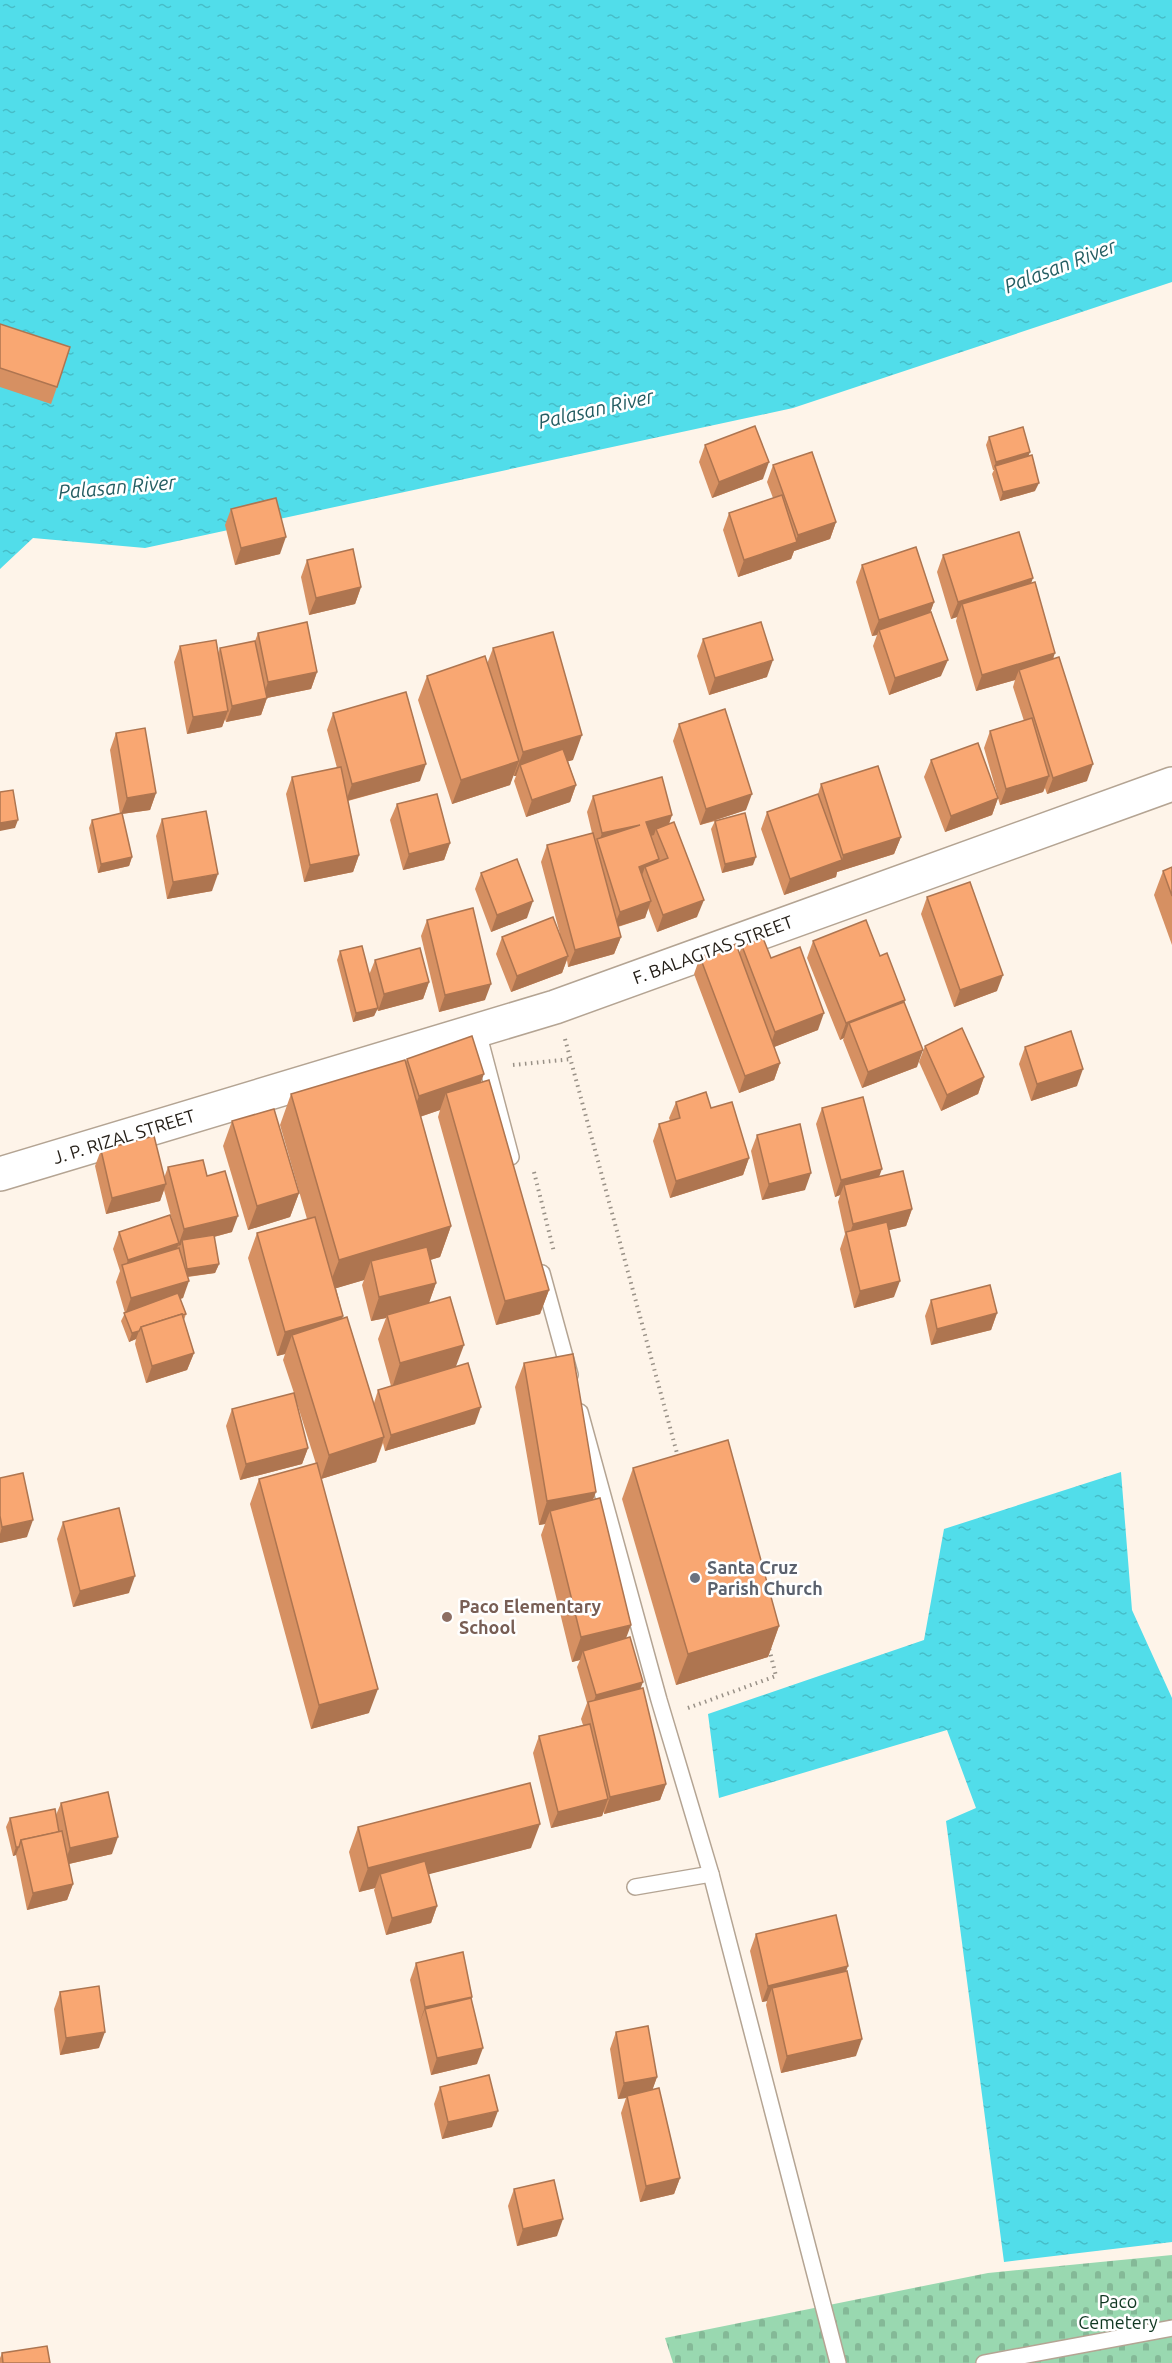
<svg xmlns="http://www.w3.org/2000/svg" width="1172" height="2363" font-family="Ubuntu,sans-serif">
	<defs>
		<pattern id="cemetery-stones" width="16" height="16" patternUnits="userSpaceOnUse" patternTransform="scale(1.5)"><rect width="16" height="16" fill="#99d8b0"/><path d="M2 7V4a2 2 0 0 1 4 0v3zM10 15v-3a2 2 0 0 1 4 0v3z" fill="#84b997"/></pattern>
		<pattern id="water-ripples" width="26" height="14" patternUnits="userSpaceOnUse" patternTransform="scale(1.5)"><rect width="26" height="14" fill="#51ddea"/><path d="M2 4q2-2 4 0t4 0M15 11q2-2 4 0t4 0" fill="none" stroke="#46bdc8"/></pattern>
	</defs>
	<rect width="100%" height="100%" fill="#fef4e9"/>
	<path fill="url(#cemetery-stones)" d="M 1172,2255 L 1172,2363 L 673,2363 L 665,2338 L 988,2273 Z"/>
	<g fill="url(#water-ripples)">
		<path d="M 0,0 L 1172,0 L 1172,282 L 793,408 L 145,548 L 33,538 L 0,569 Z"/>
		<path d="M 1121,1472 L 1132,1610 L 1172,1698 L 1172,2242 L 1004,2262 L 946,1821 L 976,1808 L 947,1730 L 719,1798 L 708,1714 L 924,1640 L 944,1529 Z"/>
	</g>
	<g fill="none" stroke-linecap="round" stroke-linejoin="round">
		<g stroke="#b4a493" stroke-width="18">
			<g id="lane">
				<path d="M 478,1032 L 511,1157"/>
				<path d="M 542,1273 L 570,1375"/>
				<path d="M 580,1412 L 659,1700 L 711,1874"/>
				<path d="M 635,1887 L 711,1874 L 838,2363"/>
				<path d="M 984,2363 L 1172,2328"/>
			</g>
		</g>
		<g stroke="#b4a493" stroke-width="36">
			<path id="secondary" d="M 0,1174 L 555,1007 L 1172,784"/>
		</g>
		<g stroke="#999187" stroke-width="4" stroke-dasharray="1.5 4.5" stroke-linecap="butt">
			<path d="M 565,1039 L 678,1457"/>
			<path d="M 513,1065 L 572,1059"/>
			<path d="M 534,1172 L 554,1252"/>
			<path d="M 688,1708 L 776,1676 L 769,1648"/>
		</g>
		<use href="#lane" stroke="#fff" stroke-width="15"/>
		<use href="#secondary" stroke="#fff" stroke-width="33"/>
	</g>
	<g fill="#d69062" fill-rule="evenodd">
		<path d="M 0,324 L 57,387 L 51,404 L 0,387 Z"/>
		<path d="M 989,437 L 1029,456 L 1035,491 L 1000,501 L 992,474 L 994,470 L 993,470 L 986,445 Z"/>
		<path d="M 705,445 L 763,479 L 712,498 L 699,462 Z"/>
		<path d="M 773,465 L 836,522 L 830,539 L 794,551 L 791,559 L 738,577 L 723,530 L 729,513 L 773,498 L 767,482 Z"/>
		<path d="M 231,509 L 280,554 L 235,565 L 225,525 Z"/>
		<path d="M 943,555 L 1031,584 L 1054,659 L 1087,781 L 1047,794 L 1045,788 L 1043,792 L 1000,805 L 998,798 L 992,815 L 945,832 L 924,777 L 931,760 L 998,797 L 984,748 L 990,731 L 1024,721 L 1013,687 L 1015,680 L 976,691 L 956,621 L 957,617 L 951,619 L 937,572 Z"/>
		<path d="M 307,560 L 361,587 L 355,604 L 309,615 L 301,577 Z"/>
		<path d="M 862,565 L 934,602 L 930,612 L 941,676 L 889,695 L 873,646 L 877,635 L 872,636 L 856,582 Z"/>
		<path d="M 258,633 L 317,672 L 311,689 L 267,698 L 261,715 L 226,722 L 225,719 L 222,727 L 187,734 L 174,662 L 180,646 L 218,654 L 220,648 L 255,641 Z"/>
		<path d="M 703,639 L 767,677 L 709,695 L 697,656 Z"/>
		<path d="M 493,648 L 573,760 L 568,761 L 576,785 L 570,802 L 526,817 L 514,781 L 516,776 L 514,776 L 513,775 L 510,785 L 452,804 L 418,700 L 427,676 L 487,664 Z"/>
		<path d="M 333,713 L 420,781 L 348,801 L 359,855 L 353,872 L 304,882 L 286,794 L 292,777 L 337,768 L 327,730 Z"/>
		<path d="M 679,724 L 746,810 L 716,820 L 753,865 L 722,873 L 711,829 L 715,821 L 700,825 L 673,741 Z"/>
		<path d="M 116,733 L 156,793 L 150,810 L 122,814 L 132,857 L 129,866 L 98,873 L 89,828 L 92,820 L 120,814 L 110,750 Z"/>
		<path d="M 821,784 L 901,837 L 894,854 L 837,872 L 836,877 L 784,895 L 761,829 L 767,812 L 818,794 Z"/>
		<path d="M 593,796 L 672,815 L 669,824 L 697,917 L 657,932 L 648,908 L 645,918 L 618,927 L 621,937 L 614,954 L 568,967 L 567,960 L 562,973 L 511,992 L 496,954 L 502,937 L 560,934 L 541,862 L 547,845 L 592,833 L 587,812 Z"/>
		<path d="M 397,804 L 450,843 L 444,860 L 403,870 L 390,820 Z"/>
		<path d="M 162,819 L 212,891 L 167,899 L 156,836 Z"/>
		<path d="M 1172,867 L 1172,945 L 1154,895 L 1163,871 Z"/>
		<path d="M 481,873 L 527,918 L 491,932 L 475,889 Z"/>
		<path d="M 927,897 L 997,991 L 954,1007 L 921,914 Z"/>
		<path d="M 427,920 L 485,1000 L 439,1012 L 421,936 Z"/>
		<path d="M 813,941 L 880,956 L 904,1002 L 917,1067 L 862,1088 L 843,1040 L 844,1038 L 840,1040 L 807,958 Z"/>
		<path d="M 742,946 L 771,958 L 818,1030 L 774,1047 L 780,1063 L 774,1080 L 739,1093 L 694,974 L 700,957 L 739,954 Z"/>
		<path d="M 340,951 L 369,975 L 375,960 L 429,982 L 423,999 L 378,1011 L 377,1009 L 374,1016 L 353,1022 L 337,960 Z"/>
		<path d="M 925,1046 L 984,1077 L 978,1094 L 941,1111 L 919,1062 Z"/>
		<path d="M 1025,1047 L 1077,1086 L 1031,1101 L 1019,1064 Z"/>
		<path d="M 407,1059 L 481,1083 L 549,1290 L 540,1314 L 496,1325 L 438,1117 L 440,1110 L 420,1117 L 451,1226 L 440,1257 L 430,1260 L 436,1283 L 429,1303 L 456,1366 L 475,1424 L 385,1451 L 383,1443 L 376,1462 L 321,1479 L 369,1713 L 311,1729 L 250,1504 L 259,1479 L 316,1464 L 296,1400 L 308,1448 L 302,1464 L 240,1480 L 226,1426 L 232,1409 L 294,1393 L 283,1360 L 285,1354 L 277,1356 L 248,1258 L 257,1233 L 307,1219 L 280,1125 L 291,1094 L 405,1063 ZM 364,1280 L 362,1285 L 371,1321 L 386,1318 L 378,1339 L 391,1386 L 378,1390 L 374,1403 L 342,1319 L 343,1316 L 336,1288 Z"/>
		<path d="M 676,1102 L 711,1108 L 749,1158 L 743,1175 L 670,1198 L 653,1141 L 659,1124 L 670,1121 L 669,1118 Z"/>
		<path d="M 822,1108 L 879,1177 L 912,1209 L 906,1226 L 889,1230 L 894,1297 L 854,1308 L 840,1249 L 845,1234 L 838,1202 L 840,1195 L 835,1197 L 816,1124 Z"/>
		<path d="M 232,1121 L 299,1193 L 290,1217 L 248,1230 L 223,1146 Z"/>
		<path d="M 757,1135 L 805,1190 L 762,1200 L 751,1151 Z"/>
		<path d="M 101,1150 L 164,1178 L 168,1167 L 207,1176 L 232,1232 L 214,1237 L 219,1264 L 215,1273 L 188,1277 L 183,1298 L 180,1299 L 186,1314 L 184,1320 L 194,1353 L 187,1370 L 146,1383 L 135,1344 L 136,1339 L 129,1342 L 121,1321 L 125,1313 L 116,1282 L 120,1271 L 113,1249 L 119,1232 L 172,1220 L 164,1190 L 160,1201 L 106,1214 L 95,1166 Z"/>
		<path d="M 931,1300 L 997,1313 L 991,1330 L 931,1345 L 925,1316 Z"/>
		<path d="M 524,1363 L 593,1500 L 626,1638 L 666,1784 L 660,1800 L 604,1814 L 604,1811 L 602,1816 L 551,1828 L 533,1753 L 539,1736 L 583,1725 L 581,1719 L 587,1703 L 577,1667 L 580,1660 L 572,1662 L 541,1535 L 545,1524 L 539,1525 L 515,1387 Z"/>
		<path d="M 633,1468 L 779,1626 L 768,1657 L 676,1685 L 622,1499 Z"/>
		<path d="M 0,1478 L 27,1537 L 0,1543 Z"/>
		<path d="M 63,1522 L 129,1593 L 73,1607 L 57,1539 Z"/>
		<path d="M 61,1803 L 112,1854 L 69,1864 L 73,1884 L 67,1900 L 27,1910 L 16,1855 L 13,1856 L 6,1827 L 10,1818 L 56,1815 Z"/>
		<path d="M 358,1827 L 531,1848 L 428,1874 L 437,1906 L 431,1923 L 386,1935 L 374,1890 L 375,1888 L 359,1892 L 349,1852 Z"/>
		<path d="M 756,1934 L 846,1971 L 856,2056 L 781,2073 L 766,2005 L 767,2001 L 762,2002 L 750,1951 Z"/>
		<path d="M 416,1963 L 471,1999 L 477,2064 L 431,2075 L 410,1980 Z"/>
		<path d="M 60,1992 L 99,2048 L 60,2055 L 54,2009 Z"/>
		<path d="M 616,2032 L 657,2077 L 652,2090 L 680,2178 L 674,2194 L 640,2202 L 621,2113 L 626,2098 L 618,2099 L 610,2049 Z"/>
		<path d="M 440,2087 L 492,2127 L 442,2139 L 434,2104 Z"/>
		<path d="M 514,2189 L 557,2236 L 517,2246 L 508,2206 Z"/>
		<path d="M 2,2353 L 50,2363 L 0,2363 L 0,2358 Z"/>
	</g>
	<g fill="#ae7550">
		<path d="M 1030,452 L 1027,460 L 995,466 L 993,470 L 996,462 Z"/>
		<path d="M 769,462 L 763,479 L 712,498 L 719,482 Z"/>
		<path d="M 1039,483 L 1035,491 L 1000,501 L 1003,492 Z"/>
		<path d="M 836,522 L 830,539 L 794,551 L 791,559 L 738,577 L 744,560 L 795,543 L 798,535 Z"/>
		<path d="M 286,537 L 280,554 L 235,565 L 241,548 Z"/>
		<path d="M 1033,578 L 1027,595 L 962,604 L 957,617 L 951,619 L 958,602 Z"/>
		<path d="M 361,587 L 355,604 L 309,615 L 316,598 Z"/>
		<path d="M 934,602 L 928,619 L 879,630 L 877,635 L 872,636 L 879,620 Z"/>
		<path d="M 1055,653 L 1049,670 L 1019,670 L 1015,680 L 976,691 L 982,675 Z"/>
		<path d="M 773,660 L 767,677 L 709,695 L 715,678 Z"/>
		<path d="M 948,660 L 941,676 L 889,695 L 895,678 Z"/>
		<path d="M 317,672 L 311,689 L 262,699 L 268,682 Z"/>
		<path d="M 267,698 L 261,715 L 226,722 L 232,706 Z"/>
		<path d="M 228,711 L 222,727 L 187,734 L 193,717 Z"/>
		<path d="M 582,735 L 573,760 L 523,774 L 520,765 L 516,776 L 514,776 L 523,752 Z"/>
		<path d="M 519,761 L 510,785 L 452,804 L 461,780 Z"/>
		<path d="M 426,764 L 420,781 L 346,801 L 352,784 Z"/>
		<path d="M 1093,764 L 1087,781 L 1047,794 L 1053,778 Z"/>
		<path d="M 1049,776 L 1043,792 L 1000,805 L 1006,789 Z"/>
		<path d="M 576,785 L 570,802 L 526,817 L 532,800 Z"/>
		<path d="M 156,793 L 150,810 L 121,814 L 127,798 Z"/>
		<path d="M 752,794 L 746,810 L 700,825 L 706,809 Z"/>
		<path d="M 998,798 L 992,815 L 945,832 L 951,816 Z"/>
		<path d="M 672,815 L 666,832 L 656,829 L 654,835 L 640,839 L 646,822 Z"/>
		<path d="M 18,820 L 15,828 L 0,831 L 0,823 Z"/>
		<path d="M 640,825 L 598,845 L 602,833 Z"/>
		<path d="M 901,837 L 894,854 L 837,872 L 836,877 L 784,895 L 790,879 L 842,860 L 843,855 Z"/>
		<path d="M 450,843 L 444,860 L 403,870 L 409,854 Z"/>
		<path d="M 359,855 L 353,872 L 304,882 L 310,865 Z"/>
		<path d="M 132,857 L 129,866 L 98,873 L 101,864 Z"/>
		<path d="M 756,857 L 753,865 L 722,873 L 725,864 Z"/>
		<path d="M 659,859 L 653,876 L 645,867 L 640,881 L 639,867 Z"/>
		<path d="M 218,874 L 212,891 L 167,899 L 173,882 Z"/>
		<path d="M 704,900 L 697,917 L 657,932 L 663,915 Z"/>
		<path d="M 533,901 L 527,918 L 491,932 L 497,915 Z"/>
		<path d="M 651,901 L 645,918 L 613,928 L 620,912 Z"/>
		<path d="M 621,937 L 614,954 L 568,967 L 575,950 Z"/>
		<path d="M 568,956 L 562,973 L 511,992 L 517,976 Z"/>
		<path d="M 1003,975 L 997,991 L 954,1007 L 960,990 Z"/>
		<path d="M 429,982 L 423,999 L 378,1011 L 384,994 Z"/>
		<path d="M 491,984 L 485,1000 L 439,1012 L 445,995 Z"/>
		<path d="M 905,1000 L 899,1016 L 849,1023 L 844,1038 L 840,1040 L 846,1023 Z"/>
		<path d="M 378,1008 L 374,1016 L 353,1022 L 356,1013 Z"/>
		<path d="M 824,1013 L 818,1030 L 769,1049 L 775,1032 Z"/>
		<path d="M 923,1050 L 917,1067 L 862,1088 L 868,1072 Z"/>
		<path d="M 780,1063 L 774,1080 L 739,1093 L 745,1076 Z"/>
		<path d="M 1083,1069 L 1077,1086 L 1031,1101 L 1037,1084 Z"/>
		<path d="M 484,1074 L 475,1098 L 446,1093 L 440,1110 L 410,1120 L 419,1096 Z"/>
		<path d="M 984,1077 L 978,1094 L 941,1111 L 947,1095 Z"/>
		<path d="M 749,1158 L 743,1175 L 670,1198 L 676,1181 Z"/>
		<path d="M 882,1169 L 876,1185 L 844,1185 L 840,1195 L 835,1197 L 841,1180 Z"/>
		<path d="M 811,1173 L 805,1190 L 762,1200 L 769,1184 Z"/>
		<path d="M 166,1184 L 160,1201 L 106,1214 L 112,1198 Z"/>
		<path d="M 299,1193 L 290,1217 L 248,1230 L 257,1206 Z"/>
		<path d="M 912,1209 L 906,1226 L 848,1240 L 848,1239 L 853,1224 Z"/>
		<path d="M 238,1216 L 232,1232 L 183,1245 L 182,1240 L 181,1245 L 178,1246 L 184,1229 Z"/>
		<path d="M 451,1226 L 440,1257 L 375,1277 L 371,1261 L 364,1280 L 327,1291 L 339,1260 Z"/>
		<path d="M 179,1243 L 173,1259 L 124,1271 L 128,1260 Z"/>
		<path d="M 219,1264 L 215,1273 L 184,1277 L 187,1269 Z"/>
		<path d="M 189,1281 L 183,1298 L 125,1315 L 131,1298 Z"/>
		<path d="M 900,1281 L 894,1297 L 854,1308 L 860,1291 Z"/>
		<path d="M 436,1283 L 427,1308 L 387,1315 L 386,1318 L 371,1321 L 379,1297 Z"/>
		<path d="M 549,1290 L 540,1314 L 496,1325 L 505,1301 Z"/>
		<path d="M 997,1313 L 991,1330 L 931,1345 L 937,1329 Z"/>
		<path d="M 343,1316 L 334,1340 L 292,1335 L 285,1354 L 277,1356 L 285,1332 Z"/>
		<path d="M 139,1331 L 136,1339 L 129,1342 L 132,1333 Z"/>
		<path d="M 464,1345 L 455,1369 L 392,1388 L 400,1363 Z"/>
		<path d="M 194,1353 L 187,1370 L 146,1383 L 152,1366 Z"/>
		<path d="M 481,1407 L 475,1424 L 385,1451 L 391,1435 Z"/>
		<path d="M 384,1437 L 376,1462 L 321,1479 L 329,1455 Z"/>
		<path d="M 308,1448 L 302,1464 L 240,1480 L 246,1464 Z"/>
		<path d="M 596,1492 L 587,1516 L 550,1511 L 545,1524 L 539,1525 L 547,1501 Z"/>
		<path d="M 33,1520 L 27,1537 L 0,1543 L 0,1534 L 2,1527 Z"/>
		<path d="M 135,1576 L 129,1593 L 73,1607 L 80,1591 Z"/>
		<path d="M 631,1625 L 622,1649 L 583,1651 L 580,1660 L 572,1662 L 581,1637 Z"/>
		<path d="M 779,1626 L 768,1657 L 676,1685 L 688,1654 Z"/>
		<path d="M 643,1682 L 637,1698 L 590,1712 L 596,1695 Z"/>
		<path d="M 378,1689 L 369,1713 L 311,1729 L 319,1705 Z"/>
		<path d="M 666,1784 L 660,1800 L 604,1814 L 610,1797 Z"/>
		<path d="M 608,1799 L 602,1816 L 551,1828 L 558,1812 Z"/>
		<path d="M 540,1824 L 531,1848 L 383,1886 L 380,1874 L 375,1888 L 359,1892 L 368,1868 Z"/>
		<path d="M 118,1837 L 112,1854 L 64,1865 L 70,1848 Z"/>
		<path d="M 16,1847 L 19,1847 L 16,1855 L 13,1856 Z"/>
		<path d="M 73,1884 L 67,1900 L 27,1910 L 33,1893 Z"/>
		<path d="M 437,1906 L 431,1923 L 386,1935 L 392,1918 Z"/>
		<path d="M 848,1966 L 842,1983 L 772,1988 L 767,2001 L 762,2002 L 768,1986 Z"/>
		<path d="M 472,1997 L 466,2014 L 425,2009 L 419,2024 L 425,2007 Z"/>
		<path d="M 105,2032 L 99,2048 L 60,2055 L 66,2038 Z"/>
		<path d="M 862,2039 L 856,2056 L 781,2073 L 787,2056 Z"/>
		<path d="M 483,2048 L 477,2064 L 431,2075 L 437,2058 Z"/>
		<path d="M 657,2077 L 651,2094 L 627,2096 L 626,2098 L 618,2099 L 624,2083 Z"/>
		<path d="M 498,2111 L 492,2127 L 442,2139 L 448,2122 Z"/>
		<path d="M 680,2178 L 674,2194 L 640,2202 L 646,2186 Z"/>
		<path d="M 563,2219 L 557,2236 L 517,2246 L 523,2229 Z"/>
	</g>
	<g fill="#f9a772" stroke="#ae7550" stroke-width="1.5">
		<path d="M 0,324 L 70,347 L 57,387 L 0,368 Z"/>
		<path d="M 755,426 L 769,462 L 719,482 L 705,445 Z"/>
		<path d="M 1023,427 L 1030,452 L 996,462 L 989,437 Z"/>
		<path d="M 812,452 L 836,522 L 798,535 L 773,465 Z"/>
		<path d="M 1032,455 L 1039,483 L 1003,492 L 995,466 Z"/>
		<path d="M 782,495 L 797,542 L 744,560 L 729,513 Z"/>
		<path d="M 276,498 L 286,537 L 241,548 L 231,509 Z"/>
		<path d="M 1019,532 L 1033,578 L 958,602 L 943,555 Z"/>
		<path d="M 916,547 L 934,602 L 879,620 L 862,565 Z"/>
		<path d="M 353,549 L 361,587 L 316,598 L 307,560 Z"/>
		<path d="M 1035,582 L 1055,653 L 982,675 L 962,604 Z"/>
		<path d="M 931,612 L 948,660 L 895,678 L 879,630 Z"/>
		<path d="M 307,622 L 317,672 L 268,682 L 258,633 Z"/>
		<path d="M 761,622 L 773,660 L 715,678 L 703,639 Z"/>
		<path d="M 553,632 L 582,735 L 523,752 L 493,648 Z"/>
		<path d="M 216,640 L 228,711 L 193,717 L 180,646 Z"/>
		<path d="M 255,641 L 267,698 L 232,706 L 220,648 Z"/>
		<path d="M 485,656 L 519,761 L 461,780 L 427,676 Z"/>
		<path d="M 1059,657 L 1093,764 L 1053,778 L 1019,670 Z"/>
		<path d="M 406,692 L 426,764 L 352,784 L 333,713 Z"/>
		<path d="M 725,709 L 752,794 L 706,809 L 679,724 Z"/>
		<path d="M 1032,718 L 1049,776 L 1006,789 L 990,731 Z"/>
		<path d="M 145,728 L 156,793 L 127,798 L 116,733 Z"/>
		<path d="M 978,743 L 998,798 L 951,816 L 931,760 Z"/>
		<path d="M 563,749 L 576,785 L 532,800 L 520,765 Z"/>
		<path d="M 878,766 L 901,837 L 843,855 L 821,784 Z"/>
		<path d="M 341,767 L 359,855 L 310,865 L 292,777 Z"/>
		<path d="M 662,777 L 672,815 L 646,822 L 659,859 L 639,867 L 651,901 L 620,912 L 597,839 L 640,825 L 602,833 L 593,796 Z"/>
		<path d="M 13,790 L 18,820 L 0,823 L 0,792 Z"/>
		<path d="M 437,794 L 450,843 L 409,854 L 397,804 Z"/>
		<path d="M 818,794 L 842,860 L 790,879 L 767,812 Z"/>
		<path d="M 206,811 L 218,874 L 173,882 L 162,819 Z"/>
		<path d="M 122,813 L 132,857 L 101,864 L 92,820 Z"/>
		<path d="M 745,813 L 756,857 L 725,864 L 715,821 Z"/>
		<path d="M 674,822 L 704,900 L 663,915 L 645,867 L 668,858 L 656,829 Z"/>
		<path d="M 593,833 L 621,937 L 575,950 L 547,845 Z"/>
		<path d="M 517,859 L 533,901 L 497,915 L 481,873 Z"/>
		<path d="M 1172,867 L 1172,896 L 1163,871 Z"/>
		<path d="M 970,882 L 1003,975 L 960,990 L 927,897 Z"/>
		<path d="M 473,908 L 491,984 L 445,995 L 427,920 Z"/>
		<path d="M 553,917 L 568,956 L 517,976 L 502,937 Z"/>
		<path d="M 866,920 L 880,956 L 887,953 L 905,1000 L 846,1023 L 813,941 Z"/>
		<path d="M 763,938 L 771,958 L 800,947 L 824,1013 L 775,1032 L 742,946 Z"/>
		<path d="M 736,944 L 780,1063 L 745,1076 L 700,957 Z"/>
		<path d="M 362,946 L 378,1008 L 356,1013 L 340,951 Z"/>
		<path d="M 420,948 L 429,982 L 384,994 L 375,960 Z"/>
		<path d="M 904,1002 L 923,1050 L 868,1072 L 849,1023 Z"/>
		<path d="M 962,1028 L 984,1077 L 947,1095 L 925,1046 Z"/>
		<path d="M 1071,1031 L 1083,1069 L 1037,1084 L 1025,1047 Z"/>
		<path d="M 472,1036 L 484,1074 L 419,1096 L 407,1059 Z"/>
		<path d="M 405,1060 L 451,1226 L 339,1260 L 291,1094 Z"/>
		<path d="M 489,1080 L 549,1290 L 505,1301 L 446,1093 Z"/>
		<path d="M 706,1092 L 711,1108 L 732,1102 L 749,1158 L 676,1181 L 659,1124 L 680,1118 L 676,1102 Z"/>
		<path d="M 863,1097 L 882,1169 L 841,1180 L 822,1108 Z"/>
		<path d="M 274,1109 L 299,1193 L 257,1206 L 232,1121 Z"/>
		<path d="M 800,1124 L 811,1173 L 769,1184 L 757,1135 Z"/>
		<path d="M 154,1136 L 166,1184 L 112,1198 L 101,1150 Z"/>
		<path d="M 203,1160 L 207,1176 L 225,1171 L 238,1216 L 184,1229 L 168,1167 Z"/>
		<path d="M 903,1171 L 912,1209 L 853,1224 L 844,1185 Z"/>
		<path d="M 170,1215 L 179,1243 L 128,1260 L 119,1232 Z"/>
		<path d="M 315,1217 L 343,1316 L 285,1332 L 257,1233 Z"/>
		<path d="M 887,1222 L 900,1281 L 860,1291 L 846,1232 Z"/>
		<path d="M 214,1235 L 219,1264 L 187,1269 L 182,1240 Z"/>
		<path d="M 427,1247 L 436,1283 L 379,1297 L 371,1261 Z"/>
		<path d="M 179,1248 L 189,1281 L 131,1298 L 122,1265 Z"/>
		<path d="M 990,1285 L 997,1313 L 937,1329 L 931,1300 Z"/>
		<path d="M 178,1293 L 186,1314 L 182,1315 L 182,1314 L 141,1327 L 139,1331 L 132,1333 L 124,1313 Z"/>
		<path d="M 450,1297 L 464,1345 L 400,1363 L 387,1315 Z"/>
		<path d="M 182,1314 L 194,1353 L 152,1366 L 141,1327 Z"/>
		<path d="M 347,1317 L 384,1437 L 329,1455 L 292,1335 Z"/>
		<path d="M 573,1354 L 596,1492 L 547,1501 L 524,1363 Z"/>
		<path d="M 468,1363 L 481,1407 L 391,1435 L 378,1390 Z"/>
		<path d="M 294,1393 L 308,1448 L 246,1464 L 232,1409 Z"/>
		<path d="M 728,1440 L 779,1626 L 688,1654 L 633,1468 Z"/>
		<path d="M 317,1463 L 378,1689 L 319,1705 L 259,1479 Z"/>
		<path d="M 23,1473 L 33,1520 L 2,1527 L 0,1516 L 0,1478 Z"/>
		<path d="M 600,1498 L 631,1625 L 581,1637 L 550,1511 Z"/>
		<path d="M 119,1508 L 135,1576 L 80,1591 L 63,1522 Z"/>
		<path d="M 630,1637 L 643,1682 L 596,1695 L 583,1651 Z"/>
		<path d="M 643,1688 L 666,1784 L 610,1797 L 588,1702 Z"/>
		<path d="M 590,1724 L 608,1799 L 558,1812 L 539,1736 Z"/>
		<path d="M 530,1783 L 540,1824 L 368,1868 L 358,1827 Z"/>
		<path d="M 108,1792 L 118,1837 L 70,1848 L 61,1803 Z"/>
		<path d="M 55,1809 L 59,1832 L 21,1840 L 19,1847 L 16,1847 L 10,1818 Z"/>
		<path d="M 62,1831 L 73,1884 L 33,1893 L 21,1840 Z"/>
		<path d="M 425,1861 L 437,1906 L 392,1918 L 380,1874 Z"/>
		<path d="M 836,1915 L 848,1966 L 768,1986 L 756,1934 Z"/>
		<path d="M 463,1952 L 472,1997 L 425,2007 L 416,1963 Z"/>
		<path d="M 847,1971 L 862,2039 L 787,2056 L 772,1988 Z"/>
		<path d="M 99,1986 L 105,2032 L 66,2038 L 60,1992 Z"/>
		<path d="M 471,1998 L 483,2048 L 437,2058 L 425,2009 Z"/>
		<path d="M 648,2026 L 657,2077 L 624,2083 L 616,2032 Z"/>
		<path d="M 489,2075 L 498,2111 L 448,2122 L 440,2087 Z"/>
		<path d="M 659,2088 L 680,2178 L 646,2186 L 627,2096 Z"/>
		<path d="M 554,2180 L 563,2219 L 523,2229 L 514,2189 Z"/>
		<path d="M 47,2346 L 50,2363 L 3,2363 L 2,2353 Z"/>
	</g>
	<circle fill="#6b7280" stroke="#fff" stroke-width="2" cx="695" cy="1578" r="6"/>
	<circle fill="#8d6e63" stroke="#fff" stroke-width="2" cx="447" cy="1617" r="6"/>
	<g text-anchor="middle" stroke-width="5" stroke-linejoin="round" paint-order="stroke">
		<g font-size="18" fill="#262019" stroke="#fff">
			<text transform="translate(713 950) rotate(-20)" y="6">F. BALAGTAS STREET</text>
			<text transform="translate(124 1137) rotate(-17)" y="6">J. P. RIZAL STREET</text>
		</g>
		<g font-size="18" font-weight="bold" fill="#5b616d" stroke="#fff" text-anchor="start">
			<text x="707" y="1574">Santa Cruz<tspan x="707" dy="21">Parish Church</tspan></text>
		</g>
		<g font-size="18" font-weight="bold" fill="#785e54" stroke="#fff" text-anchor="start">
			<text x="459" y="1613">Paco Elementary<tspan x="459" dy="21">School</tspan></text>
		</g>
		<g font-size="18" fill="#0f3721" stroke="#fff">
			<text x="1118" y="2308">Paco<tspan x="1118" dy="21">Cemetery</tspan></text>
		</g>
		<g font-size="20" font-style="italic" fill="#255e63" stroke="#fff">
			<text transform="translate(1060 266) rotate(-21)" y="7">Palasan River</text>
			<text transform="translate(596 409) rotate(-13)" y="7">Palasan River</text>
			<text transform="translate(117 487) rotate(-5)" y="7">Palasan River</text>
		</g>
	</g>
</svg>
